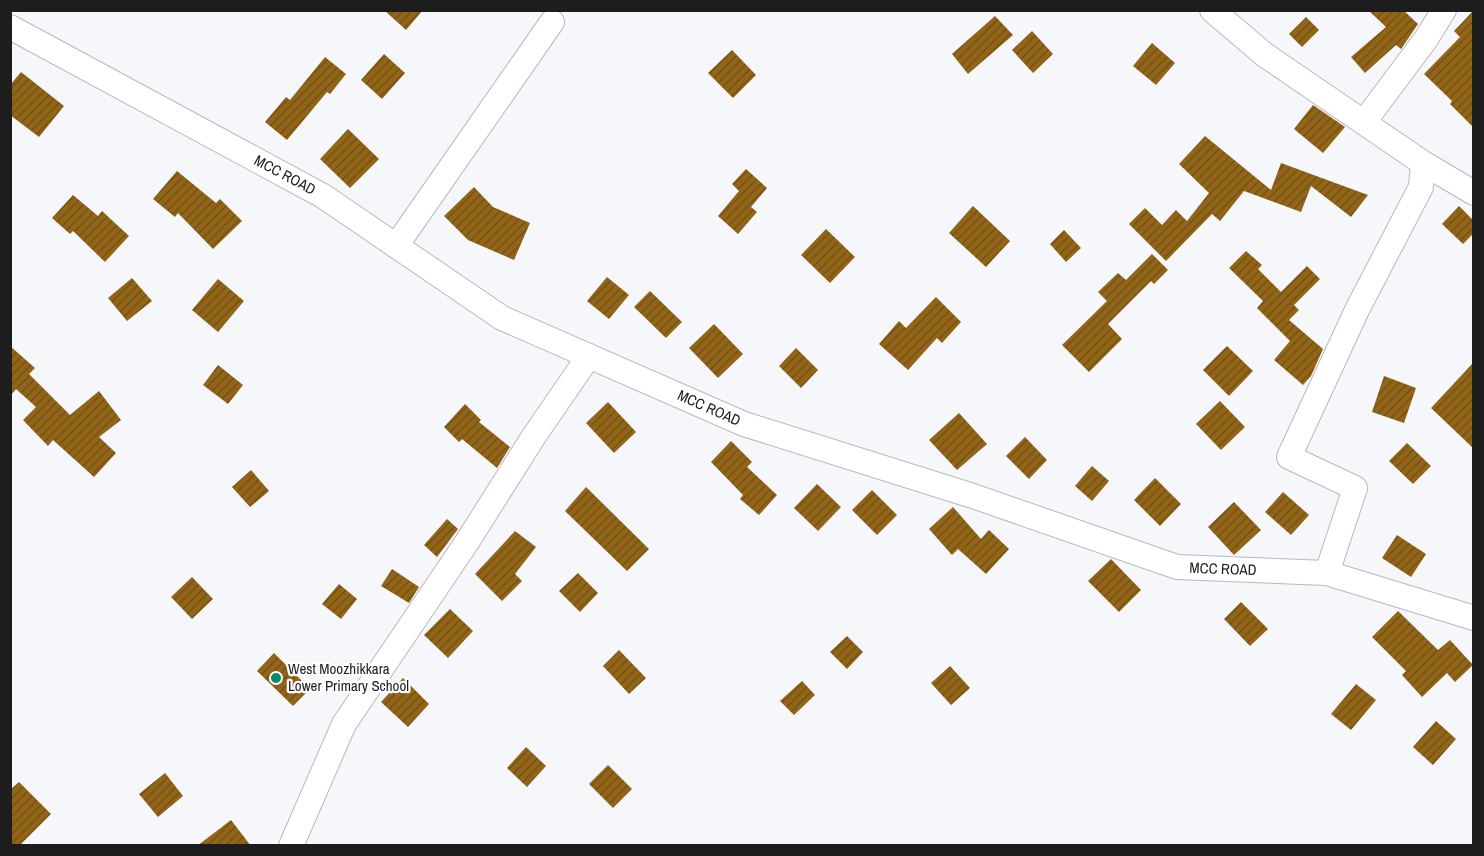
<svg xmlns="http://www.w3.org/2000/svg" width="1484" height="856" font-family="'Archivo Narrow',sans-serif">
	<defs>
		<pattern id="building-hatch" width="6" height="6" patternUnits="userSpaceOnUse" patternTransform="scale(1.5)"><rect width="6" height="6" fill="#916418"/><path d="M-1 1l2-2M0 6l6-6M5 7l2-2" fill="none" stroke="#765215"/></pattern>
	</defs>
	<rect width="100%" height="100%" fill="#f6f7fa"/>
	<g fill="url(#building-hatch)">
		<path d="M 384,10 L 423,10 L 406,30 Z"/>
		<path d="M 1368,10 L 1403,10 L 1418,24 L 1401,49 L 1396,45 L 1365,73 L 1351,57 L 1386,27 Z"/>
		<path d="M 1473,11 L 1473,127 L 1450,104 L 1452,101 L 1424,74 L 1460,37 L 1454,31 Z"/>
		<path d="M 995,16 L 1013,35 L 968,74 L 952,54 Z"/>
		<path d="M 1306,17 L 1319,30 L 1302,47 L 1289,34 Z"/>
		<path d="M 1032,31 L 1053,54 L 1033,73 L 1012,50 Z"/>
		<path d="M 1152,43 L 1175,63 L 1156,85 L 1133,66 Z"/>
		<path d="M 732,50 L 756,75 L 733,98 L 708,73 Z"/>
		<path d="M 384,54 L 405,73 L 382,99 L 361,80 Z"/>
		<path d="M 325,57 L 346,74 L 330,94 L 327,92 L 287,140 L 265,122 L 286,97 L 290,100 Z"/>
		<path d="M 21,72 L 64,106 L 39,137 L 10,115 L 10,85 Z"/>
		<path d="M 1313,105 L 1345,127 L 1323,153 L 1294,129 Z"/>
		<path d="M 348,129 L 379,159 L 350,188 L 320,159 Z"/>
		<path d="M 1205,136 L 1271,190 L 1281,163 L 1368,195 L 1351,217 L 1311,186 L 1301,212 L 1244,191 L 1220,221 L 1212,214 L 1166,261 L 1129,224 L 1145,208 L 1162,225 L 1176,210 L 1187,221 L 1209,193 L 1179,164 Z"/>
		<path d="M 746,169 L 767,188 L 751,207 L 757,212 L 738,234 L 718,216 L 739,191 L 732,184 Z"/>
		<path d="M 177,171 L 216,203 L 220,199 L 242,221 L 213,249 L 178,213 L 175,217 L 153,199 Z"/>
		<path d="M 474,187 L 493,207 L 530,223 L 514,260 L 468,240 L 444,216 Z"/>
		<path d="M 73,195 L 98,216 L 102,211 L 129,236 L 105,262 L 73,231 L 70,234 L 52,218 Z"/>
		<path d="M 973,206 L 1010,241 L 986,267 L 949,233 Z"/>
		<path d="M 1459,206 L 1473,220 L 1473,234 L 1463,244 L 1442,224 Z"/>
		<path d="M 826,229 L 855,257 L 830,283 L 801,255 Z"/>
		<path d="M 1064,230 L 1081,248 L 1066,262 L 1050,244 Z"/>
		<path d="M 1246,251 L 1262,265 L 1258,269 L 1281,292 L 1307,266 L 1320,279 L 1294,305 L 1299,310 L 1289,320 L 1323,349 L 1311,376 L 1303,385 L 1274,360 L 1290,341 L 1257,308 L 1263,301 L 1229,268 Z"/>
		<path d="M 1152,254 L 1168,270 L 1154,284 L 1151,281 L 1108,324 L 1122,339 L 1089,372 L 1062,345 L 1107,301 L 1098,292 L 1118,273 L 1126,280 Z"/>
		<path d="M 607,277 L 629,295 L 609,319 L 587,301 Z"/>
		<path d="M 132,278 L 152,301 L 127,321 L 108,298 Z"/>
		<path d="M 218,279 L 244,301 L 218,332 L 192,310 Z"/>
		<path d="M 650,291 L 682,322 L 666,338 L 634,307 Z"/>
		<path d="M 936,297 L 961,322 L 942,343 L 937,338 L 908,370 L 879,344 L 899,321 L 906,328 Z"/>
		<path d="M 714,324 L 743,354 L 718,378 L 689,348 Z"/>
		<path d="M 10,346 L 35,368 L 29,374 L 70,415 L 99,391 L 121,420 L 99,437 L 116,453 L 94,477 L 53,440 L 48,446 L 23,420 L 36,407 L 16,389 L 10,396 Z"/>
		<path d="M 1227,346 L 1253,371 L 1229,396 L 1203,370 Z"/>
		<path d="M 796,348 L 818,370 L 801,388 L 779,366 Z"/>
		<path d="M 1473,363 L 1473,448 L 1431,408 Z"/>
		<path d="M 218,365 L 243,385 L 228,404 L 203,385 Z"/>
		<path d="M 1384,376 L 1416,388 L 1404,423 L 1372,412 Z"/>
		<path d="M 1220,401 L 1245,427 L 1221,450 L 1196,424 Z"/>
		<path d="M 608,402 L 636,432 L 614,453 L 586,423 Z"/>
		<path d="M 465,404 L 481,420 L 479,422 L 510,447 L 497,468 L 462,439 L 459,442 L 444,427 Z"/>
		<path d="M 959,413 L 987,444 L 957,470 L 929,440 Z"/>
		<path d="M 1025,437 L 1047,460 L 1029,479 L 1006,456 Z"/>
		<path d="M 731,441 L 752,462 L 747,467 L 777,495 L 759,515 L 740,499 L 743,495 L 711,462 Z"/>
		<path d="M 1407,443 L 1431,466 L 1413,484 L 1389,461 Z"/>
		<path d="M 1092,466 L 1109,481 L 1092,501 L 1075,486 Z"/>
		<path d="M 251,470 L 269,491 L 250,507 L 232,487 Z"/>
		<path d="M 1155,478 L 1181,504 L 1160,526 L 1134,500 Z"/>
		<path d="M 817,484 L 841,507 L 818,531 L 794,508 Z"/>
		<path d="M 586,487 L 649,549 L 627,571 L 565,511 Z"/>
		<path d="M 872,490 L 897,515 L 877,535 L 852,510 Z"/>
		<path d="M 1283,492 L 1309,515 L 1291,535 L 1265,512 Z"/>
		<path d="M 1234,502 L 1261,530 L 1234,555 L 1208,527 Z"/>
		<path d="M 953,507 L 981,539 L 989,530 L 1009,549 L 986,574 L 958,549 L 952,555 L 929,529 Z"/>
		<path d="M 447,519 L 458,529 L 437,557 L 424,545 Z"/>
		<path d="M 515,531 L 536,547 L 515,574 L 522,581 L 502,601 L 475,574 Z"/>
		<path d="M 1397,535 L 1426,554 L 1411,577 L 1382,558 Z"/>
		<path d="M 1111,559 L 1141,590 L 1119,612 L 1088,581 Z"/>
		<path d="M 392,569 L 419,587 L 409,603 L 381,586 Z"/>
		<path d="M 578,573 L 598,593 L 580,612 L 559,591 Z"/>
		<path d="M 192,577 L 213,599 L 192,619 L 171,597 Z"/>
		<path d="M 339,584 L 357,599 L 341,619 L 322,604 Z"/>
		<path d="M 1241,602 L 1268,629 L 1250,646 L 1224,619 Z"/>
		<path d="M 450,609 L 473,631 L 448,658 L 424,635 Z"/>
		<path d="M 1398,611 L 1438,650 L 1450,640 L 1473,665 L 1455,682 L 1447,673 L 1422,697 L 1402,675 L 1406,671 L 1372,637 Z"/>
		<path d="M 847,636 L 863,652 L 847,669 L 830,652 Z"/>
		<path d="M 619,650 L 646,678 L 629,694 L 603,666 Z"/>
		<path d="M 274,653 L 310,689 L 293,706 L 257,671 Z"/>
		<path d="M 950,666 L 970,688 L 951,705 L 931,683 Z"/>
		<path d="M 403,678 L 429,704 L 408,727 L 381,702 Z"/>
		<path d="M 802,681 L 815,695 L 794,715 L 780,701 Z"/>
		<path d="M 1356,684 L 1376,700 L 1351,730 L 1331,714 Z"/>
		<path d="M 1436,721 L 1456,739 L 1433,765 L 1413,747 Z"/>
		<path d="M 526,747 L 546,766 L 527,787 L 507,768 Z"/>
		<path d="M 608,765 L 632,789 L 613,808 L 589,784 Z"/>
		<path d="M 165,773 L 183,796 L 158,817 L 139,794 Z"/>
		<path d="M 19,782 L 51,814 L 19,846 L 10,846 L 10,790 Z"/>
		<path d="M 231,820 L 251,846 L 197,846 Z"/>
	</g>
	<g fill="none" stroke-linecap="round" stroke-linejoin="round">
		<g stroke="#b8b9bc" stroke-width="26">
			<g id="street">
				<path d="M 1212,10 L 1265,55 L 1423,163"/>
				<path d="M 10,27 L 323,196 L 502,318 L 744,424 L 973,496 L 1177,567 L 1327,573 L 1474,618"/>
				<path d="M 1364,122 L 1426,39 L 1444,10"/>
				<path d="M 396,246 L 552,22"/>
				<path d="M 1327,573 L 1355,488 L 1289,457 L 1357,310 L 1421,187 L 1423,163 L 1474,193"/>
				<path d="M 291,846 L 344,724 L 467,542 L 534,436 L 589,356"/>
			</g>
		</g>
		<use href="#street" stroke="#fff" stroke-width="24"/>
	</g>
	<circle fill="#0a886b" stroke="#fff" stroke-width="2" cx="276" cy="678" r="6"/>
	<g text-anchor="middle" stroke-width="4.5" stroke-linejoin="round" paint-order="stroke">
		<g font-size="15" fill="#1d1d1e" stroke="#fff">
			<text transform="translate(285 175) rotate(28)" y="5">MCC ROAD</text>
			<text transform="translate(709 408) rotate(24)" y="5">MCC ROAD</text>
			<text transform="translate(1223 569) rotate(2)" y="5">MCC ROAD</text>
		</g>
		<g font-size="15" fill="#1d1d1e" stroke="#fff" text-anchor="start">
			<text x="288" y="674">West Moozhikkara<tspan x="288" dy="17">Lower Primary School</tspan></text>
		</g>
	</g>
	<rect width="1484" height="856" fill="none" stroke="#1d1d1e" stroke-width="24"/>
</svg>
